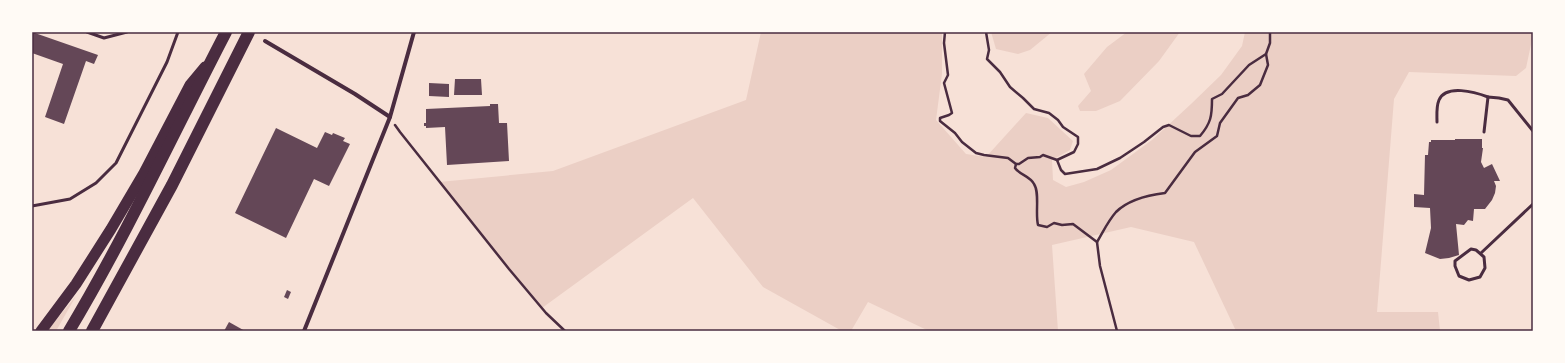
<svg xmlns="http://www.w3.org/2000/svg" width="1565" height="363" font-family="'Work Sans',sans-serif">
	<rect width="100%" height="100%" fill="#f7e1d7"/>
	<g fill="#ebcfc5">
		<path d="M 761,32 L 942,32 L 942,74 L 936,120 L 966,154 L 986,157 L 1026,113 L 1048,118 L 1073,141 L 1070,150 L 1052,160 L 1053,180 L 1066,187 L 1084,182 L 1111,170 L 1152,140 L 1191,104 L 1221,75 L 1242,46 L 1245,32 L 1533,32 L 1533,35 L 1526,68 L 1516,76 L 1409,72 L 1394,99 L 1377,312 L 1438,312 L 1440,331 L 1236,331 L 1194,242 L 1131,227 L 1052,245 L 1058,331 L 929,331 L 868,302 L 851,331 L 842,331 L 763,287 L 693,198 L 542,308 L 439,182 L 553,171 L 746,100 Z"/>
		<path d="M 991,32 L 1052,32 L 1030,50 L 1018,54 L 996,49 Z"/>
		<path d="M 1127,32 L 1180,32 L 1159,61 L 1120,101 L 1096,111 L 1080,111 L 1078,106 L 1091,91 L 1084,74 L 1107,47 Z"/>
		<path d="M 76,296 L 56,331 L 47,331 Z"/>
	</g>
	<g fill="#644757">
		<path d="M 32,32 L 98,55 L 94,64 L 86,61 L 64,124 L 45,117 L 63,64 L 32,53 Z"/>
		<path d="M 455,79 L 481,79 L 482,95 L 454,95 Z"/>
		<path d="M 429,83 L 449,84 L 449,97 L 429,96 Z"/>
		<path d="M 490,104 L 498,104 L 499,123 L 507,123 L 509,161 L 447,165 L 445,127 L 426,128 L 426,126 L 424,126 L 424,123 L 426,123 L 426,109 L 490,106 Z"/>
		<path d="M 276,128 L 317,148 L 325,132 L 332,135 L 333,133 L 345,138 L 343,141 L 350,144 L 329,186 L 314,179 L 286,238 L 235,213 Z"/>
		<path d="M 1455,139 L 1482,139 L 1482,148 L 1483,148 L 1481,162 L 1484,168 L 1492,164 L 1500,181 L 1494,181 L 1496,186 L 1495,193 L 1492,200 L 1485,209 L 1474,209 L 1473,221 L 1468,220 L 1464,225 L 1456,224 L 1459,255 L 1449,258 L 1440,259 L 1425,253 L 1431,228 L 1430,208 L 1414,207 L 1414,194 L 1424,195 L 1425,155 L 1428,155 L 1429,142 L 1431,142 L 1431,140 L 1455,140 Z"/>
		<path d="M 287,290 L 291,292 L 288,299 L 284,297 Z"/>
		<path d="M 229,322 L 245,331 L 224,331 Z"/>
	</g>
	<g fill="none" stroke-linecap="round" stroke-linejoin="round">
		<g stroke="#4a2c40" stroke-width="2.5">
			<path d="M 945,32 L 944,43 L 948,75 L 944,83 L 952,113 L 949,115 L 940,118 L 940,121 L 955,133 L 962,142 L 976,153 L 984,155 L 1008,158 L 1016,164 L 1019,164 L 1028,158 L 1040,157 L 1043,155 L 1057,160"/>
			<path d="M 986,32 L 989,50 L 987,59 L 1000,72 L 1010,87 L 1023,98 L 1034,109 L 1049,113 L 1058,120 L 1063,127 L 1078,137 L 1078,144 L 1074,152 L 1057,160 L 1061,170 L 1065,174 L 1097,169 L 1120,158 L 1144,142 L 1163,127 L 1169,125 L 1191,136 L 1200,136 C 1211,123 1212,116 1212,99 L 1222,94 L 1249,65 L 1266,54 L 1270,43 L 1270,32"/>
			<path d="M 395,125 L 400,132 L 509,269 L 546,313 L 565,331"/>
			<path d="M 1016,164 L 1015,168 C 1020,175 1030,176 1034,184 C 1040,193 1035,213 1038,225 L 1047,227 L 1054,223 L 1062,225 L 1073,224 L 1097,242 L 1100,266 L 1117,331"/>
			<path d="M 1097,242 C 1103,232 1108,221 1116,212 C 1128,200 1149,195 1165,193 L 1195,152 L 1217,136 L 1220,123 L 1238,98 L 1248,95 L 1260,85 L 1268,65 L 1266,54"/>
		</g>
		<g stroke="#4a2c40" stroke-width="3">
			<path d="M 87,32 L 104,38 L 127,32"/>
			<path d="M 1437,122 C 1437,115 1436,107 1439,100 C 1446,84 1475,92 1488,97"/>
			<path d="M 1484,132 L 1488,97 L 1499,98 L 1508,100 L 1533,131"/>
			<path d="M 32,206 L 70,199 L 96,183 L 116,163 L 167,62 L 178,32"/>
			<path d="M 1471,249 L 1476,250 L 1484,257 L 1485,268 L 1480,277 L 1469,280 L 1459,276 L 1455,266 L 1455,261 Z"/>
			<path d="M 1481,253 L 1533,204"/>
		</g>
		<g stroke="#4a2c40" stroke-width="4">
			<path d="M 265,41 L 355,94 L 390,117"/>
			<path d="M 304,331 L 390,117 L 414,32"/>
		</g>
		<path stroke="#4a2c40" stroke-width="11" d="M 41,331 L 76,284 L 111,229 L 144,173 L 190,85 L 205,67"/>
		<g stroke="#4a2c40" stroke-width="12">
			<path d="M 69,331 C 127,234 174,132 226,32"/>
			<path d="M 92,331 L 172,185 L 249,32"/>
		</g>
	</g>
	<rect width="1565" height="363" fill="none" stroke="#fffaf5" stroke-width="66"/>
	<rect x="33" y="33" width="1499" height="297" fill="none" stroke="#4a2c40" stroke-width="1.5"/>
</svg>
